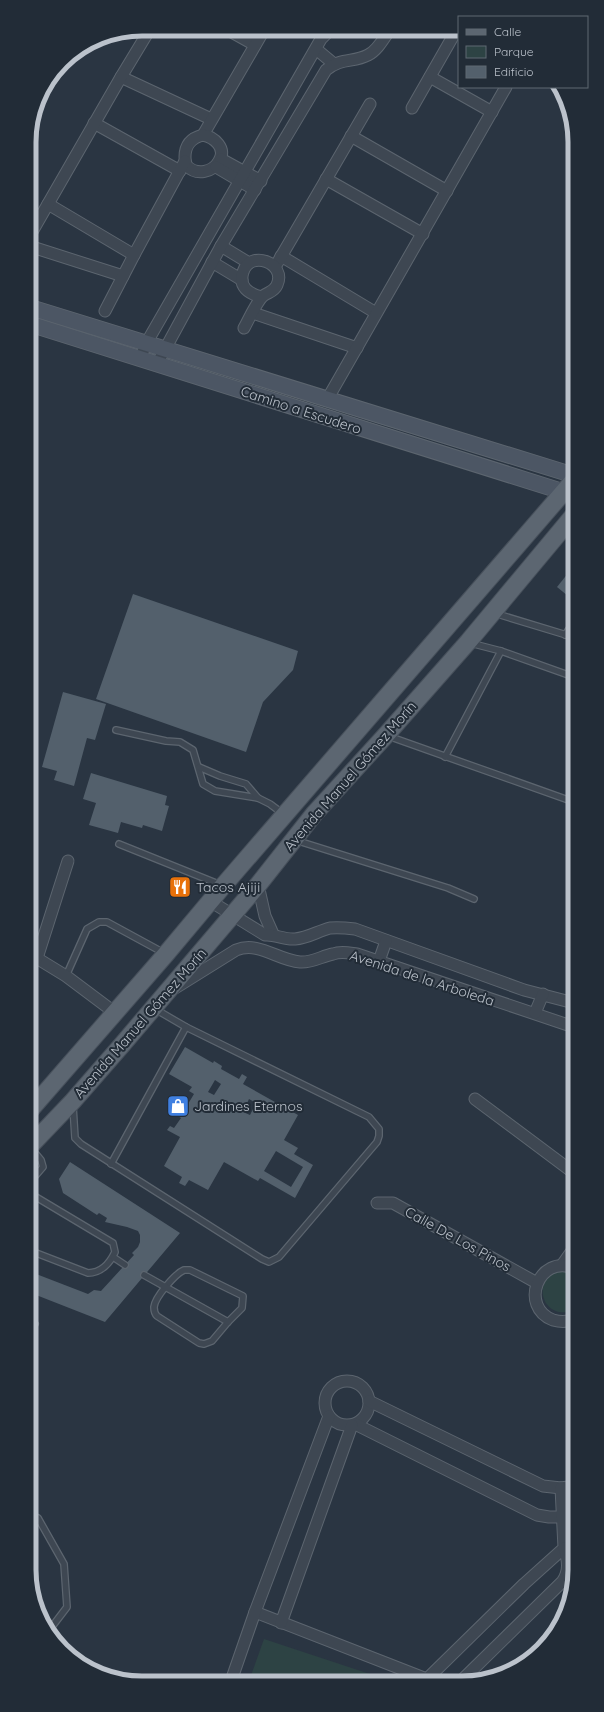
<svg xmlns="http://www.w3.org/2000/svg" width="604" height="1712" font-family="Quicksand,sans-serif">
	<rect width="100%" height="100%" fill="#2a3542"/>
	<g fill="#2d4344">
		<path d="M 562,1270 L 574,1273 L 574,1310 C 543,1323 528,1278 562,1270 Z"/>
		<path d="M 264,1639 L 391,1681 L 249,1681 Z"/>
	</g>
	<g fill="#53606c" fill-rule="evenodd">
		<path d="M 573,567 L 573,590 L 568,596 L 557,587 Z"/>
		<path d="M 133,594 L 298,651 L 293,670 L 263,702 L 246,752 L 96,699 Z"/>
		<path d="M 63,692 L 106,704 L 95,740 L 87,738 L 74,786 L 54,780 L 57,771 L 42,767 Z"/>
		<path d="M 91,773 L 167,796 L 165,805 L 169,806 L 162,831 L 143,825 L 142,828 L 121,822 L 118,833 L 89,825 L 96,803 L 83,799 Z"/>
		<path d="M 185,1047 L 213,1063 L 214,1061 L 222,1066 L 221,1069 L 239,1079 L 242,1074 L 247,1077 L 243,1084 L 298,1115 L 284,1140 L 298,1148 L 294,1154 L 313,1165 L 295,1198 L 260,1178 L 258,1181 L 224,1162 L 208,1190 L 189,1180 L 185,1186 L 179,1183 L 182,1177 L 164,1166 L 180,1137 L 167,1130 L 170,1126 L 174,1128 L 181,1118 L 168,1110 L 175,1097 L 188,1104 L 194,1094 L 189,1091 L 192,1087 L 169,1074 ZM 215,1080 L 221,1084 L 214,1095 L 208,1092 ZM 249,1099 L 256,1103 L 250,1115 L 243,1112 ZM 276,1151 L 303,1167 L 291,1187 L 264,1171 Z"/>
		<path d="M 70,1162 L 180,1233 L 105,1322 L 31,1293 L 31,1272 L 88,1294 L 94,1290 L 101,1291 L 134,1255 L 132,1253 L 138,1247 L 140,1242 L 140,1235 L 138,1231 L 127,1227 L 105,1222 L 107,1218 L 99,1213 L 97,1215 L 63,1193 L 59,1179 Z"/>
	</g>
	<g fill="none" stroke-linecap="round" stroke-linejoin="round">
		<g stroke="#5c656f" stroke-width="8">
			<g id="lane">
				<path d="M 494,613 L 573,637"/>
				<path d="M 565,635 L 573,623"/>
				<path d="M 470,643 L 501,651 L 574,677"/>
				<path d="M 116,730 L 166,741 L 180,742 L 193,750 L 203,784 L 215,791 L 258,798 L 270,804 L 282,813"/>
				<path d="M 388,736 L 574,802"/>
				<path d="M 445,757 L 501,651"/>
				<path d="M 199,767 L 220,776 L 246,784 L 258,798"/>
				<path d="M 295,840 L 448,888 L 474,899"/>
				<path d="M 119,844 L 221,885"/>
				<path d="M 66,976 L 87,929 L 99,922 L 107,922 L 164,953"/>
				<path d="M 73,1106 L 75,1138 L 81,1144 L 262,1259 L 269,1262 L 279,1257 L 377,1142 L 379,1136 L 379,1129 L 369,1117 L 186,1027 L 155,1009"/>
				<path d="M 31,1148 L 41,1160 L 43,1167 L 31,1181"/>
				<path d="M 111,1164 L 186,1027"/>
				<path d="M 31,1194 L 113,1243 L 115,1252 C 110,1263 101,1273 88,1273 L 31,1251"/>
				<path d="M 113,1257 L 125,1265"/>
				<path d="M 184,1270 L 190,1270 L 243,1296 L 242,1308 L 228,1322 L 212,1341 L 204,1344 L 199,1343 L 157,1316 C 155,1314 154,1311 154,1307 C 155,1297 175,1274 184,1270 Z"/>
				<path d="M 144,1275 L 228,1322"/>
				<path d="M 31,1321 L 35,1324"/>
				<path d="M 31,1515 L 38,1518 L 64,1564 L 67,1607 L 51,1628"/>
			</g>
		</g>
		<g stroke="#5c656f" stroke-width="13">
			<g id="street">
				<path d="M 228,30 L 255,45"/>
				<path d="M 316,49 L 334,64"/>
				<path d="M 121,77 L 211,119"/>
				<path d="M 430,77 L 492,112"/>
				<path d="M 412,108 L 456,31"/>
				<path d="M 94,123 L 180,171"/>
				<path d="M 203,135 L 264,30"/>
				<path d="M 203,135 C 214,137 227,148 219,161 C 213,172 197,176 187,166 C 185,163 185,160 185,157 C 185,145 191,138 203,135 Z"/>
				<path d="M 351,136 L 447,191"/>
				<path d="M 221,159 L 261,181"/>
				<path d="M 216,167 L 255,190"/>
				<path d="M 326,179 L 423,234"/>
				<path d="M 48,204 L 134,255"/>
				<path d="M 29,237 L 121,77 L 150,29"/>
				<path d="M 29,246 L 123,276"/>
				<path d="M 221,246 L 249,263"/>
				<path d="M 281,256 L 376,313"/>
				<path d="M 212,262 L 242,280"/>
				<path d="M 275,267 L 370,104"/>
				<path d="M 105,311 L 134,255 L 185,161"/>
				<path d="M 253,313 L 357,348"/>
				<path d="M 244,328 C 248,321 257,301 263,296 C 268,292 274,292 277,285 C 287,263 250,249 243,272 C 238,287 249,294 262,297"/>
				<path d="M 140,359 L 147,342 L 321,39 L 330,30"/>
				<path d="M 157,364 L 221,246 L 326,70 C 342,57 353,63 368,55 C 377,51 384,38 389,31"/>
				<path d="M 328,398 L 506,87"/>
				<path d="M 258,885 L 265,916 L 273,934"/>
				<path d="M 210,901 L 265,935 C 275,934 284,940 295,939 C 308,938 318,931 330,928 C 339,927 347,928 355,929 L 524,990 L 574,1003"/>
				<path d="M 30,954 L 66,976 L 114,1012"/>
				<path d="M 37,958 L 68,861"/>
				<path d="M 379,961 L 386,941"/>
				<path d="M 175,988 L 236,950 C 259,941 277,960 300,962 C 312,963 322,956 333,954 C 341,951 349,953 357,954 L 574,1027"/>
				<path d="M 535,1013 L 543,994"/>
				<path d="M 475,1099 L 574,1173"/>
				<path d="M 377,1203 L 393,1203 L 537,1283"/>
				<path d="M 562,1265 L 574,1248"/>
				<path d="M 574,1268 C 538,1254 519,1307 553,1320 C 560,1322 568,1322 574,1319"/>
				<circle cx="347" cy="1403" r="22"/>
				<path d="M 369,1401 L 543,1486 L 561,1488 L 575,1486"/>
				<path d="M 355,1424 L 537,1515 L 549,1517 L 575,1517"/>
				<path d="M 255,1612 L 432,1681"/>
				<path d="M 281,1623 L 352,1425"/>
				<path d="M 428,1678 L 524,1584 L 564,1548 L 561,1488"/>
				<path d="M 231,1681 L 255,1612 L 329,1416"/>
				<path d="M 461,1681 L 562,1582 C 570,1571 568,1560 564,1548"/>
			</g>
		</g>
		<g stroke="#5c656f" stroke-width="17">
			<g id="secondary">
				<path d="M 29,307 L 573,475"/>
				<path d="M 30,324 L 564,492 L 573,492"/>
			</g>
		</g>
		<g stroke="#47505b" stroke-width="19">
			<g id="primary">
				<path d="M 31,1109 L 166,954 L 223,886 L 573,481"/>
				<path d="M 31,1145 L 73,1101 L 121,1046 L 258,885 L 314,814 L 386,735 L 468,642 L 573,516"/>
			</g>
		</g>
		<use href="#lane" stroke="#3e4752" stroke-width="5.5"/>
		<use href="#street" stroke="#3e4752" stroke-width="11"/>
		<use href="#secondary" stroke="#4c5664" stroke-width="15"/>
		<use href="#primary" stroke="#5c6671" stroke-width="17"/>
	</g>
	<defs>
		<g id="restaurant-square" transform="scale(1.15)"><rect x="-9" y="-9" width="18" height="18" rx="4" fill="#e8710a" stroke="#222c37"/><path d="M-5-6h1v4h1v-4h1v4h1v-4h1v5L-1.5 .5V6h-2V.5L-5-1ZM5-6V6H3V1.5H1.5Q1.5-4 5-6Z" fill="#fff"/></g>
		<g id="shop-square" transform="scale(1.15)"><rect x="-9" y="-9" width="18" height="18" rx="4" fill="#3f7fe0" stroke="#222c37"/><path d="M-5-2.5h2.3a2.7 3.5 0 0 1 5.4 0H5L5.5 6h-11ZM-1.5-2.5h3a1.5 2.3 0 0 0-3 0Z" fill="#fff"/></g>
	</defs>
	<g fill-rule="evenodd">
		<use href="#restaurant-square" x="180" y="887"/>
		<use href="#shop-square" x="178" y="1106"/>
	</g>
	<g text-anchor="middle" stroke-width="4" stroke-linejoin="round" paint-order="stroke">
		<g font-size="14" fill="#bbc2cb" stroke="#222c37">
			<text transform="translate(301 410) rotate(18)" y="5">Camino a Escudero</text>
			<text transform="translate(350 776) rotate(-49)" y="5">Avenida Manuel Gómez Morín</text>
			<text transform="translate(422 978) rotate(18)" y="5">Avenida de la Arboleda</text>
			<text transform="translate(140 1023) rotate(-49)" y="5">Avenida Manuel Gómez Morín</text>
			<text transform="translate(458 1239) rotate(29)" y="5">Calle De Los Pinos</text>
		</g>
		<g font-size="14" fill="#bbc2cb" stroke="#222c37" text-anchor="start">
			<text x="196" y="892">Tacos Ajiji</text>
			<text x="194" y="1111">Jardines Eternos</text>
		</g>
	</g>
	<path d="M0 0H604V1712H0ZM142 36H462A106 106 0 0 1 568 142V1570A106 106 0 0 1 462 1676H142A106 106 0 0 1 36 1570V142A106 106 0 0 1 142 36Z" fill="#222c37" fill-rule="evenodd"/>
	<path fill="none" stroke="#bbc2cb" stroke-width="5" d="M142 36H462A106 106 0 0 1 568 142V1570A106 106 0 0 1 462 1676H142A106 106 0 0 1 36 1570V142A106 106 0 0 1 142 36Z"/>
	<rect x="458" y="16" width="130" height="72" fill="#222c37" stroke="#5f6872"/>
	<rect x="466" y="29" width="20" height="6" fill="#5c6671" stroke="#5f6872"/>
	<text x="494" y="36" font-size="12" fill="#bbc2cb">Calle</text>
	<rect x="466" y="46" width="20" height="12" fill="#2d4344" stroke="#5f6872"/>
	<text x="494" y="56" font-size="12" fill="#bbc2cb">Parque</text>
	<rect x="466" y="66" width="20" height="12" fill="#53606c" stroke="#5f6872"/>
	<text x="494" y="76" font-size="12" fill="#bbc2cb">Edificio</text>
</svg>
